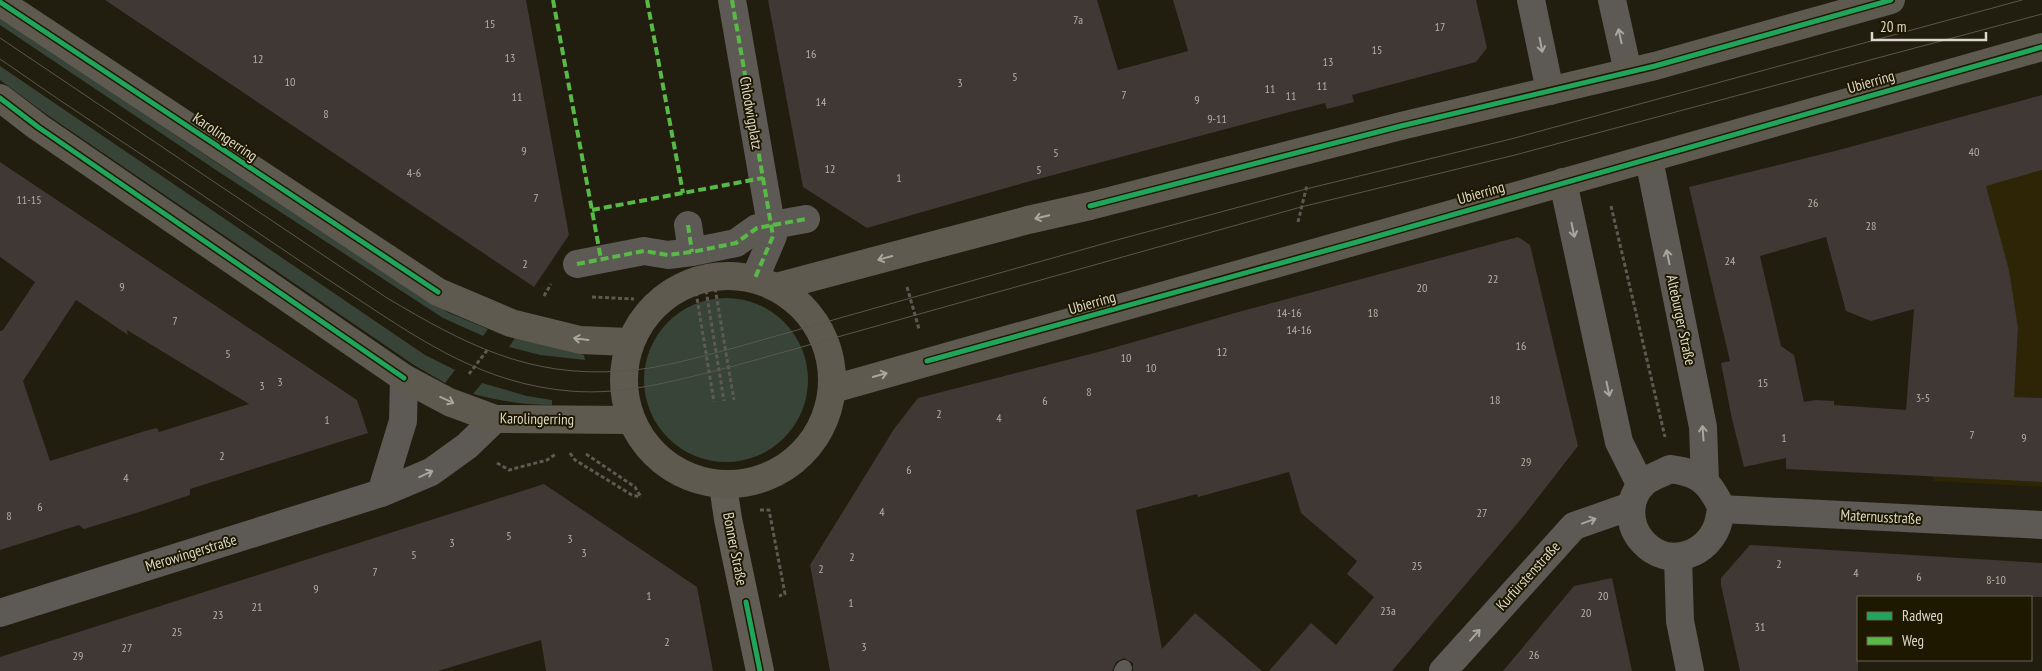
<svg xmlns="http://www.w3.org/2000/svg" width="2042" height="671" font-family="'PT Sans Narrow',sans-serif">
	<rect width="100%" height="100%" fill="#211d0f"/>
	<path fill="#2d2505" d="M 2042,95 L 2042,487 L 1933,481 L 1940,392 L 1936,204 Z"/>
	<g fill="#374437">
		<path d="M 0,17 L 220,165 L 447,312 L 488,329 L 483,336 L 443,318 L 216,170 L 0,25 Z"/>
		<path d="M 0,66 L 425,355 L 455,370 L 445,383 L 414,365 L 46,114 L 0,80 Z"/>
		<circle cx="726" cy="380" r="82"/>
		<path d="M 515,338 L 584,355 L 585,360 L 540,355 L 509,347 Z"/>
		<path d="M 482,383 L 527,396 L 552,400 L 552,405 C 524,405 500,401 473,394 Z"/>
	</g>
	<g fill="#3f3834" fill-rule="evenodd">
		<path d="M 105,0 L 526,0 L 569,235 L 534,287 Z"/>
		<path d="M 768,0 L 1097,0 L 1118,70 L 1188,51 L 1173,0 L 1476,0 L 1487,48 L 1476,62 L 1352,95 L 1354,102 L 1327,109 L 1325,103 L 1286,113 L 1027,182 L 867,228 L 803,187 Z"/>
		<path d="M 2042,95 L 2042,170 L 1986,186 L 2009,270 L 2018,328 L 2014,397 L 2042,398 L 2042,482 L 1786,469 L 1786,458 L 1744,467 L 1732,419 L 1721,363 L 1730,361 L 1689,187 L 1835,151 ZM 1826,237 L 1846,311 L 1871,321 L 1914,309 L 1906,410 L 1834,405 L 1834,401 L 1816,400 L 1804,402 L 1794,355 L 1781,346 L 1760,256 Z"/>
		<path d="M 0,162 L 357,400 L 368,433 L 190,489 L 190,495 L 133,514 L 84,529 L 79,525 L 0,550 L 0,331 L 3,330 L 35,282 L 0,257 ZM 76,300 L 128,335 L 127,330 L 249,404 L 159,432 L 157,428 L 145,431 L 50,461 L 23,381 Z"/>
		<path d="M 1518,237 L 1530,245 L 1578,446 L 1522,518 L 1392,671 L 1269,671 L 1311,623 L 1336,645 L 1374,597 L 1347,574 L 1357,561 L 1301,513 L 1289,472 L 1198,497 L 1197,494 L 1136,510 L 1162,649 L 1195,613 L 1262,671 L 1133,671 L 1133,663 L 1124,658 L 1116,662 L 1112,671 L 830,671 L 810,565 L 894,429 L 918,398 L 1102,351 L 1242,311 Z"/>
		<path d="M 544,484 L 697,587 L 713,671 L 546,671 L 541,640 L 438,671 L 0,671 L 0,657 Z"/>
		<path d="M 1750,545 L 2042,563 L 2042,597 L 1858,597 L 1858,671 L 1740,671 L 1721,585 L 1721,578 Z"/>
		<path d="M 1612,578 L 1632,671 L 1503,671 L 1574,586 Z"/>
	</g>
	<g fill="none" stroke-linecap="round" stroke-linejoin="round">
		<g stroke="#5d5a53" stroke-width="3" stroke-dasharray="4 2.5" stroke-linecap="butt">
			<path d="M 1611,206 L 1665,437"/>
			<path d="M 1298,222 L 1307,185"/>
			<path d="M 714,282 L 734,400"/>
			<path d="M 705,284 L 724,401"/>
			<path d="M 695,286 L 714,402"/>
			<path d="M 907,287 L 919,329"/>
			<path d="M 544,296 L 551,284"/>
			<path d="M 592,297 L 634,299"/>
			<path d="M 469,374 L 488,349"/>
			<path d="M 570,453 L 575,460 L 632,495 L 641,497"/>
			<path d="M 586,454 L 635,487 L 641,497"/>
			<path d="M 497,463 L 509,470 L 547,460 L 556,454"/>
			<path d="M 760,510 L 769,510 L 785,594 L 779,596"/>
		</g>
		<path stroke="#5d5a55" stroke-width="16" d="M 1122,671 L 1124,668"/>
		<g stroke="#5d5a55" stroke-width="28">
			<path d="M 732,0 L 773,236 L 755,278"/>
			<path d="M 1531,0 L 1550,91"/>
			<path d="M 1612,0 L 1628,72"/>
			<path d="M 1649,159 L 1703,427 L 1705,482"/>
			<path d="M 1563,182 L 1619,442 L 1641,486"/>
			<path d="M 688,225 L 692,252"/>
			<path d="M 577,264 L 644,251 L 668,255 L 692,252 L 736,243 L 757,228 L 806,219"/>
			<path d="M 1670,469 C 1686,471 1700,475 1710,488 C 1714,494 1720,502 1721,509 C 1721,512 1719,517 1719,520 C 1711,555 1668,570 1643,542 C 1627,525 1627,496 1646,481 C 1653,476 1663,473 1670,469 Z"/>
			<path d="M 381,493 L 403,421 L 404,378"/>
			<path d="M 1721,509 L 2042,525"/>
			<path d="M 1678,558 L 1680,621 L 1690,671"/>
			<path d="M 0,613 L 381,493 L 431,472 L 467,446 L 495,419"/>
			<path d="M 1443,671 L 1574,526 L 1631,506"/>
		</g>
		<path stroke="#615d55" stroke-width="28" d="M 723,486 L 728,519 L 760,671"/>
		<g stroke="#5e5a50" stroke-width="28">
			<path d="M 0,2 L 438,292 L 511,323 L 580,340 L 629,342"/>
			<path d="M 0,98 L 38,127 L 404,378 L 449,402 L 495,419 L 630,420"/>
			<circle cx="728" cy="380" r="104"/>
			<path d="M 776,287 L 1028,220 L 1090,206 L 1401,126 L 1655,66 L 1891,0"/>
			<path d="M 833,389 L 2042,47"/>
		</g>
		<g stroke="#5a574f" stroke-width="1">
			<path d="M 0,38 L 387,298 C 465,344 528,378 622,371 C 659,369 695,358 730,349 L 1113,241 L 1306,189 L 1511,139 L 2022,0"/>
			<path d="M 0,59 C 75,112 153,161 229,213 C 272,242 314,271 358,299 C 426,344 486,384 570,391 C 625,396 681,379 734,366 L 1301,207 L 1515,155 L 2042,14"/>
		</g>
		<g stroke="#58b947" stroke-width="4" stroke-dasharray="8 4" stroke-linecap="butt">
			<path d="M 553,0 L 601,259"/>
			<path d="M 647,0 L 683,193"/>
			<path d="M 732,0 L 773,236 L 755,278"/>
			<path d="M 592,210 L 763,178"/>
			<path d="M 688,225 L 692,252"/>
			<path d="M 577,264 L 644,251 L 668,255 L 692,252 L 736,243 L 757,228 L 806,219"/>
		</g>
		<g stroke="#1e1801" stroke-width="8">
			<g id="cycleway">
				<path d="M 0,2 L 438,292"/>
				<path d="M 0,98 L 38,127 L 404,378"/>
				<path d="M 1090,206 L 1401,126 L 1655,66 L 1891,0"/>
				<path d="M 927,361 L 1357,242 L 2042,47"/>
				<path d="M 746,602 L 760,671"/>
			</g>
		</g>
		<use href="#cycleway" stroke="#20a55d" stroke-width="5"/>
	</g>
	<defs><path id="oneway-shaft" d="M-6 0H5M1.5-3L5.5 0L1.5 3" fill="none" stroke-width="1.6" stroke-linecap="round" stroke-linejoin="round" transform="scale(1.25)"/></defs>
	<g stroke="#a9a69b">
		<use href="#oneway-shaft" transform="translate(1620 36) rotate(-102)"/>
		<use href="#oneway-shaft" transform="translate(1541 45) rotate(79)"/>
		<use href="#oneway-shaft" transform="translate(1573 230) rotate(78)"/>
		<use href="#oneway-shaft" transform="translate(1668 257) rotate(-102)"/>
		<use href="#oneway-shaft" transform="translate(1608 389) rotate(78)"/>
		<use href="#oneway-shaft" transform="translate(1703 433) rotate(-94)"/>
		<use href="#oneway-shaft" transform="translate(426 474) rotate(-25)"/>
		<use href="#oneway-shaft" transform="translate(1589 521) rotate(-20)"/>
		<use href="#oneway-shaft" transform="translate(1475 635) rotate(-48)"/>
	</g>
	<g stroke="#aaa699">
		<use href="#oneway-shaft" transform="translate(1042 217) rotate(167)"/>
		<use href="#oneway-shaft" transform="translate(885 258) rotate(165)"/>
		<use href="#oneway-shaft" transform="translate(581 339) rotate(-173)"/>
		<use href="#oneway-shaft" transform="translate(880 375) rotate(-16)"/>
		<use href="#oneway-shaft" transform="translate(447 400) rotate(25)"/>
	</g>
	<g text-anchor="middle" stroke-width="4" stroke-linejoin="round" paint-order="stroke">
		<g font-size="12" fill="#b5b0a4">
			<text x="1078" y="24">7a</text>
			<text x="490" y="28">15</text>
			<text x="1440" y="31">17</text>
			<text x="1377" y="54">15</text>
			<text x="811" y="58">16</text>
			<text x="510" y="62">13</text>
			<text x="258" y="63">12</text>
			<text x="1328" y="66">13</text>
			<text x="1015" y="81">5</text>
			<text x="290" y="86">10</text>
			<text x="960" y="87">3</text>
			<text x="1322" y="90">11</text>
			<text x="1270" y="93">11</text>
			<text x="1124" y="99">7</text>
			<text x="1291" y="100">11</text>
			<text x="517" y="101">11</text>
			<text x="1197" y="104">9</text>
			<text x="821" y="106">14</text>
			<text x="326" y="118">8</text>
			<text x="1217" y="123">9-11</text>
			<text x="524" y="155">9</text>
			<text x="1974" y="156">40</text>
			<text x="1056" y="157">5</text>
			<text x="830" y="173">12</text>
			<text x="1039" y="174">5</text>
			<text x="414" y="177">4-6</text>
			<text x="899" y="182">1</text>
			<text x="536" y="202">7</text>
			<text x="29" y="204">11-15</text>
			<text x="1813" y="207">26</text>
			<text x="1871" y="230">28</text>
			<text x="1730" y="265">24</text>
			<text x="525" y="268">2</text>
			<text x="1493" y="283">22</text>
			<text x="122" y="291">9</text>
			<text x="1422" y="292">20</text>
			<text x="1289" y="317">14-16</text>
			<text x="1373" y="317">18</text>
			<text x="175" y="325">7</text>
			<text x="1299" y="334">14-16</text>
			<text x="1521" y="350">16</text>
			<text x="1222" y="356">12</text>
			<text x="228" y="358">5</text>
			<text x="1126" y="362">10</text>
			<text x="1151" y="372">10</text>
			<text x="280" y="386">3</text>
			<text x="1763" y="387">15</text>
			<text x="262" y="390">3</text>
			<text x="1089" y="396">8</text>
			<text x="1923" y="402">3-5</text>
			<text x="1495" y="404">18</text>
			<text x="1045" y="405">6</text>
			<text x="939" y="418">2</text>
			<text x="999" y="422">4</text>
			<text x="327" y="424">1</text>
			<text x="1972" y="439">7</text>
			<text x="1784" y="442">1</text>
			<text x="2024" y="442">9</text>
			<text x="222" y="460">2</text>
			<text x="1526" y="466">29</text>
			<text x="909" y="474">6</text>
			<text x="126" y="482">4</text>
			<text x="40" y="511">6</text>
			<text x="882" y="516">4</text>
			<text x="1482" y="517">27</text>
			<text x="9" y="520">8</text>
			<text x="509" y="540">5</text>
			<text x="570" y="543">3</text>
			<text x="452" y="547">3</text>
			<text x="584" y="557">3</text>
			<text x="414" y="559">5</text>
			<text x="852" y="561">2</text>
			<text x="1779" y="568">2</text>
			<text x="1417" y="570">25</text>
			<text x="821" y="573">2</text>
			<text x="375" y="576">7</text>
			<text x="1856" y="577">4</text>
			<text x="1919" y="581">6</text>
			<text x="1996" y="584">8-10</text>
			<text x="316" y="593">9</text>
			<text x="649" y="600">1</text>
			<text x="1603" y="600">20</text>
			<text x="851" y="607">1</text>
			<text x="257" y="611">21</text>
			<text x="1388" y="615">23a</text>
			<text x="1586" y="617">20</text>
			<text x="218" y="619">23</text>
			<text x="1760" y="631">31</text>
			<text x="177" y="636">25</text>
			<text x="667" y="646">2</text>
			<text x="864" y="651">3</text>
			<text x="127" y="652">27</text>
			<text x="1534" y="659">26</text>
			<text x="78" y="660">29</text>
		</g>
		<g font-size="15" fill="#dcd8c9" stroke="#1e1801">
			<text transform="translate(1871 82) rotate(-16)" y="5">Ubierring</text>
			<text transform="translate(751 113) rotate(80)" y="5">Chlodwigplatz</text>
			<text transform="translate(225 137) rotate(34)" y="5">Karolingerring</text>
			<text transform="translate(1481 193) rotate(-16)" y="5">Ubierring</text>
			<text transform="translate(1092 303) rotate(-16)" y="5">Ubierring</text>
			<text transform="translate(1681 320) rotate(78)" y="5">Alteburger Straße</text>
			<text transform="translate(537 419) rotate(1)" y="5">Karolingerring</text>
			<text transform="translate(1881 517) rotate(3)" y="5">Maternusstraße</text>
			<text transform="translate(735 549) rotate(79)" y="5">Bonner Straße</text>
			<text transform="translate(191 553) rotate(-17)" y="5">Merowingerstraße</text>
			<text transform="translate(1528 576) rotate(-48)" y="5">Kurfürstenstraße</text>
		</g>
	</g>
	<rect x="1857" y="596" width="175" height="65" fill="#1e1801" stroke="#6a6551"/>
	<rect x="1867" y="612" width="25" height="8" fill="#20a55d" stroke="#6a6551"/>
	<text x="1902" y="621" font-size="15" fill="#dcd8c9">Radweg</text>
	<rect x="1867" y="637" width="25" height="8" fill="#58b947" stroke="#6a6551"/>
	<text x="1902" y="646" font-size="15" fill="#dcd8c9">Weg</text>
	<path d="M1872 32v8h114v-8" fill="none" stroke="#dcd8c9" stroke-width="2.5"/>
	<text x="1880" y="32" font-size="15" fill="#dcd8c9" stroke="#1e1801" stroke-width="4" paint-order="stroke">20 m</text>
</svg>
